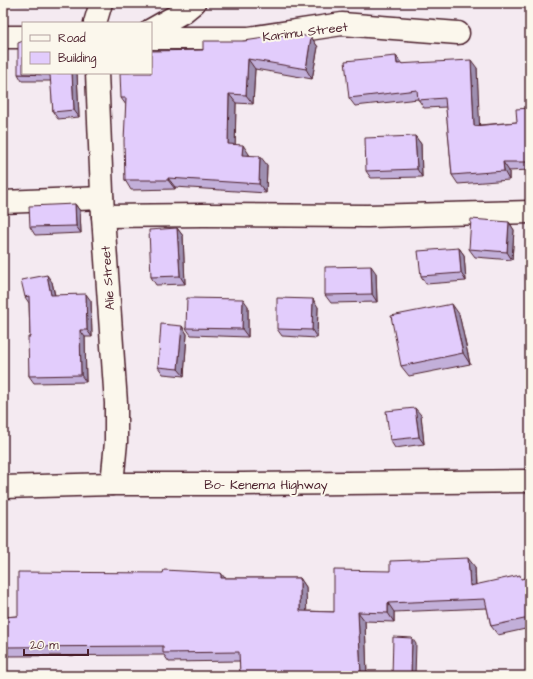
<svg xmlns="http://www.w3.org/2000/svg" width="533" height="679" font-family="'Architects Daughter',sans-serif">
	<rect width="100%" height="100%" fill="#f4eaf1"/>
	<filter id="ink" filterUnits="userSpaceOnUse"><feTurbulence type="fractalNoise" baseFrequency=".025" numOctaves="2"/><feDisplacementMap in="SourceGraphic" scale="8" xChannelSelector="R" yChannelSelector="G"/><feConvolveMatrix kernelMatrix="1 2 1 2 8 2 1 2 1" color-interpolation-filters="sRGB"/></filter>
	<g filter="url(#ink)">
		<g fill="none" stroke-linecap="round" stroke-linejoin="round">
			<g stroke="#4a1f2b" stroke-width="25">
				<g id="street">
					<path d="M 95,23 L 101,3"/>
					<path d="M 151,30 L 183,12 L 194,3"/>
					<path d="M 3,37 L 23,37"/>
					<path d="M 151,38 L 249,38 L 342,24 L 458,33"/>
					<path d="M 97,73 L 103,216 L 116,403 L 116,442 L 112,484"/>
					<path d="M 3,202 L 102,198"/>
					<path d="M 103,216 L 203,215 L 367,216 L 530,212"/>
				</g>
			</g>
			<g stroke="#4a1f2b" stroke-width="25">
				<path id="highway" d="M 3,487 L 112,484 L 243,484 L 530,481"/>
			</g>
			<use href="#street" stroke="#fbf7ec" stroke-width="22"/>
			<use href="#highway" stroke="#fbf7ec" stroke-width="22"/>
		</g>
		<g fill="#c2afd9" stroke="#4a1f2b">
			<path d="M 3,3 L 28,3 L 28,5 L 3,4 Z"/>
			<path d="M 311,37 L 318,47 L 312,79 L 255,69 L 253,104 L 236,103 L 235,144 L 249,154 L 249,155 L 267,165 L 266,193 L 175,187 L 175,189 L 131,190 L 125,180 L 126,105 L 121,98 L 203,50 L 244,41 Z"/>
			<path d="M 396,56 L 401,64 L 477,68 L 479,125 L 517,122 L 530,108 L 530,170 L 509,171 L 509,180 L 458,184 L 452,175 L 446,107 L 424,108 L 418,99 L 355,106 L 349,98 Z"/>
			<path d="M 77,73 L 79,117 L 58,119 L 53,112 L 51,81 L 22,81 L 18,74 Z"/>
			<path d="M 415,136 L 421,144 L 422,177 L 371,178 L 366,171 Z"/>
			<path d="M 75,204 L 80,211 L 81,233 L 35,235 L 30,227 Z"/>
			<path d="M 509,222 L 514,230 L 512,260 L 475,257 L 469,249 Z"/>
			<path d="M 177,228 L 183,236 L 185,284 L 156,285 L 151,277 Z"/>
			<path d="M 459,248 L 464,255 L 466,281 L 426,284 L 421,276 Z"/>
			<path d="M 376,273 L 377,302 L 331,303 L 325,295 Z"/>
			<path d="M 52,282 L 55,295 L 91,301 L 92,337 L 85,337 L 86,382 L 34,383 L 29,376 L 30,337 L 29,303 L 25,297 Z"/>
			<path d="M 248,306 L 248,337 L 191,335 L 186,328 Z"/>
			<path d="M 318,307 L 317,338 L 282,336 L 277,329 Z"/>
			<path d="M 459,314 L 470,364 L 409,376 L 401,366 Z"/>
			<path d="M 182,326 L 187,334 L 184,376 L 163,374 L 158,367 Z"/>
			<path d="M 421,415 L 424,444 L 395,448 L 390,440 Z"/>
			<path d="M 475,567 L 476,585 L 522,579 L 530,577 L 530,628 L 498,635 L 491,626 L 487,608 L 394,612 L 394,622 L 365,621 L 367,676 L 242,676 L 240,673 L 240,661 L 169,662 L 164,655 L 5,656 L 3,653 L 3,617 L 18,616 L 163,573 L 225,578 L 300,578 L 306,587 L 306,611 L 334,612 L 390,571 Z"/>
		</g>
		<g fill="#9e8fb0" stroke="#4a1f2b">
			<path d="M 311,37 L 318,47 L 312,79 L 306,69 Z"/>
			<path d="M 396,56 L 402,64 L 397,64 Z"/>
			<path d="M 248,59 L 255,69 L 253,104 L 246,95 Z"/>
			<path d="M 471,60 L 477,68 L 480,134 L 474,126 Z"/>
			<path d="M 72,73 L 77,73 L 79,117 L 74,110 Z"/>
			<path d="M 229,94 L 236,103 L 235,153 L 228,144 Z"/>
			<path d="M 415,136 L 421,144 L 422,177 L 417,169 Z"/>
			<path d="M 243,145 L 249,154 L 249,164 L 242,155 Z"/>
			<path d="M 260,156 L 267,165 L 266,193 L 259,184 Z"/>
			<path d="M 503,162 L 509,171 L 509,180 L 504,171 Z"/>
			<path d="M 168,178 L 175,187 L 175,189 L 168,180 Z"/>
			<path d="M 75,204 L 80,211 L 81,233 L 76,226 Z"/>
			<path d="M 509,222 L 514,230 L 512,260 L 507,252 Z"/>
			<path d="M 177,228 L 183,236 L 185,284 L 180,276 Z"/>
			<path d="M 459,248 L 464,255 L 466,281 L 461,273 Z"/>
			<path d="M 371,266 L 376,273 L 377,302 L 372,294 Z"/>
			<path d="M 47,275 L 52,282 L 56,302 L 51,295 Z"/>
			<path d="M 86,294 L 91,301 L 92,337 L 87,330 Z"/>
			<path d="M 243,299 L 248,306 L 248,337 L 242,329 Z"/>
			<path d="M 313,299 L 318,307 L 317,338 L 312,330 Z"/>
			<path d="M 452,304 L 459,314 L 470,364 L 463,353 Z"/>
			<path d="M 182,326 L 187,334 L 184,376 L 178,369 Z"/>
			<path d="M 80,330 L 85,337 L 86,382 L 81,375 Z"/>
			<path d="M 415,408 L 421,415 L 424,444 L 419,437 Z"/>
			<path d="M 468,558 L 475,567 L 476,595 L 470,586 Z"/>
			<path d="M 221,573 L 228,582 L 221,578 Z"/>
			<path d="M 300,578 L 306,587 L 307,620 L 300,611 Z"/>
			<path d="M 388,603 L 394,612 L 394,622 L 388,613 Z"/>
			<path d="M 358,612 L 365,621 L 367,676 L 361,676 Z"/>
			<path d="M 412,638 L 416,644 L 415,676 L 411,675 Z"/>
		</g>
		<g fill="#e2ccfc" stroke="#4a1f2b">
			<path d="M 292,34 L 311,37 L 306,69 L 248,59 L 246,95 L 229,94 L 228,144 L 243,145 L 242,155 L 260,156 L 259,184 L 168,178 L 168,180 L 125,180 L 124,141 L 126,98 L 121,98 L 120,73 L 151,73 L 151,51 L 203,50 L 203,41 L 244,41 Z"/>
			<path d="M 23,41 L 23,73 L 72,73 L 74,110 L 53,112 L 50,75 L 18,74 L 18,43 Z"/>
			<path d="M 396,56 L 397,64 L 471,60 L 474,126 L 517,122 L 516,109 L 530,108 L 530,162 L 503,162 L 504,171 L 452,175 L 445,98 L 418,100 L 417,90 L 349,98 L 345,61 Z"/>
			<path d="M 415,136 L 417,169 L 366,171 L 365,138 Z"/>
			<path d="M 75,204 L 76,226 L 30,227 L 29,206 Z"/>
			<path d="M 471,219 L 509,222 L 507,252 L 469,249 Z"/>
			<path d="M 177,228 L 180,276 L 151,277 L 149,230 Z"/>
			<path d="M 459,248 L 461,273 L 421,276 L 418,251 Z"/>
			<path d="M 371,266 L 372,294 L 325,295 L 325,267 Z"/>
			<path d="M 47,275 L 51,295 L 86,294 L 87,330 L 80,330 L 81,375 L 29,376 L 28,337 L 30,337 L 29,296 L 25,297 L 21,280 Z"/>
			<path d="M 530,290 L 530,318 L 528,291 Z"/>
			<path d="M 187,298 L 243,299 L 242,329 L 186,328 Z"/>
			<path d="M 277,298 L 313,299 L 312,330 L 277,329 Z"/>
			<path d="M 452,304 L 463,353 L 401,366 L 391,316 Z"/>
			<path d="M 161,324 L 182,326 L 178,369 L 158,367 Z"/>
			<path d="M 415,408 L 419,437 L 390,440 L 386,411 Z"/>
			<path d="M 468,558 L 470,586 L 520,575 L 521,579 L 530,577 L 530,614 L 529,615 L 529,618 L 491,626 L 485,599 L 388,603 L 388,613 L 358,612 L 361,676 L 245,676 L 245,673 L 240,673 L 239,652 L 163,653 L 163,646 L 3,647 L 3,617 L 18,616 L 18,572 L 163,573 L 164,570 L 221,573 L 221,578 L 300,578 L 300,611 L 334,612 L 334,570 L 390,571 L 390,561 Z"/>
			<path d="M 393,637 L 412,638 L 411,675 L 443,672 L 443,676 L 392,676 Z"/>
		</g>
	</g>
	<g text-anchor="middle" stroke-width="4" stroke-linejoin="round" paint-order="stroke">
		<g font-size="13" fill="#4a1f2b" stroke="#fbf7ec">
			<text transform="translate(305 31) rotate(-7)" y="5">Karimu Street</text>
			<text transform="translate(107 278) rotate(-94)" y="5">Alie Street</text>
			<text x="266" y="489">Bo- Kenema Highway</text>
		</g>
	</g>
	<rect width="533" height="679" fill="none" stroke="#fbf7ec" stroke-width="16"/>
	<rect x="8" y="8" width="517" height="663" fill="none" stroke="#4a1f2b" stroke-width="1.5" filter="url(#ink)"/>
	<rect x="22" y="22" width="130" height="52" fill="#fbf7ec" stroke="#b4a19f"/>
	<rect x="30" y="35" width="20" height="6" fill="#fbf7ec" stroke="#b4a19f"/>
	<text x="58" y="42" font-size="12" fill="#4a1f2b">Road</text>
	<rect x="30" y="52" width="20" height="12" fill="#e2ccfc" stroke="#b4a19f"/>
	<text x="58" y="62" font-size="12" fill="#4a1f2b">Building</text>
	<path d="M24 649v6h64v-6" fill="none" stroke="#4a1f2b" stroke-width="2"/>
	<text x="30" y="649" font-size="12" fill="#4a1f2b" stroke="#fbf7ec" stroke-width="3" paint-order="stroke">20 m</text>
</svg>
